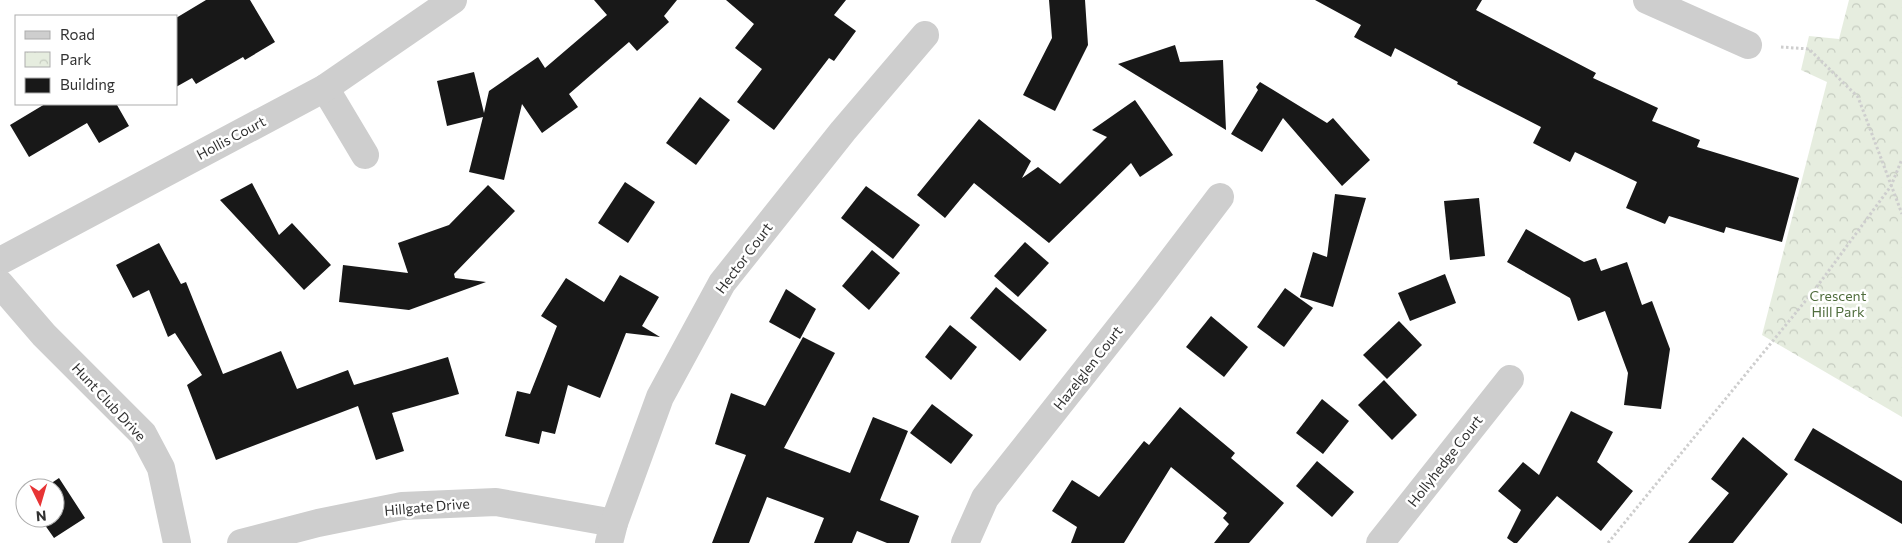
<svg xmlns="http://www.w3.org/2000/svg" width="1902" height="543" font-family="Commissioner,sans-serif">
	<defs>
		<pattern id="park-crowns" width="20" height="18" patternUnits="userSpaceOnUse" patternTransform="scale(1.25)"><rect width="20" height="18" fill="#e6eddf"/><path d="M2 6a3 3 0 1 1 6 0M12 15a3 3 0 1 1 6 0" fill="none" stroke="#c6ccc0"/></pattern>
	</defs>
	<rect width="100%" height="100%" fill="#fff"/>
	<path fill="url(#park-crowns)" d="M 1849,0 L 1902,0 L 1902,417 L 1762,335 L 1827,82 L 1801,70 L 1809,36 L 1839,39 Z"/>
	<g fill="#181818">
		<path d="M 206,0 L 250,0 L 275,42 L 245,60 L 243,57 L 196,84 L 192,78 L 176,87 L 176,18 Z"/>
		<path d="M 594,0 L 677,0 L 664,16 L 669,22 L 637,51 L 629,42 L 569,94 L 578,107 L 542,133 L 522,104 L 504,180 L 469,172 L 483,117 L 447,126 L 437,81 L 474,72 L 484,113 L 489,91 L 538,57 L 545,68 L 607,15 Z"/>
		<path d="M 726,0 L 846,0 L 834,15 L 856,31 L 834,61 L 829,58 L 774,130 L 737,102 L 762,69 L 735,48 L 754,24 Z"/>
		<path d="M 1049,0 L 1085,0 L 1088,45 L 1055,111 L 1023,95 L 1052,38 Z"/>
		<path d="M 1315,0 L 1482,0 L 1476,10 L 1596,73 L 1593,78 L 1658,108 L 1652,121 L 1700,140 L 1697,147 L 1799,178 L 1782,242 L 1726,227 L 1724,233 L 1669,216 L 1665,224 L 1626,208 L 1637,182 L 1575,152 L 1570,162 L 1533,143 L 1541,127 L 1457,84 L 1458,82 L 1395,48 L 1391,57 L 1354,37 L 1361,25 Z"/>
		<path d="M 1175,45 L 1180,62 L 1223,60 L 1226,130 L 1118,64 Z"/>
		<path d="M 1260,82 L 1327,123 L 1333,118 L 1370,160 L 1342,186 L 1283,118 L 1262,152 L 1231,134 L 1258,90 L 1256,87 Z"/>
		<path d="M 700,97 L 730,120 L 696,165 L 666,143 Z"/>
		<path d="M 1135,100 L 1173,155 L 1140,177 L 1131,163 L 1049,243 L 974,183 L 945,218 L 917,195 L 979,119 L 1031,161 L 1022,178 L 1038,167 L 1060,184 L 1107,137 L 1092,130 Z"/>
		<path d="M 45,104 L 120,104 L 117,105 L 129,126 L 99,143 L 87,123 L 29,157 L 10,125 Z"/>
		<path d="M 625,182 L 655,202 L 628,243 L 598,223 Z"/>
		<path d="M 252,183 L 279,235 L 292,223 L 331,265 L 304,290 L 220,200 Z"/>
		<path d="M 488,185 L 515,211 L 454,274 L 455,278 L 486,282 L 409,310 L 339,302 L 343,265 L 408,273 L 398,243 L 449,225 Z"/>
		<path d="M 866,186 L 920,225 L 893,259 L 841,218 Z"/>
		<path d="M 1335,194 L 1366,198 L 1333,307 L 1300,297 L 1313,252 L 1327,257 Z"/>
		<path d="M 1479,198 L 1485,256 L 1450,260 L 1444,201 Z"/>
		<path d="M 1526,229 L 1584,262 L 1596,258 L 1601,271 L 1627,262 L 1642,305 L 1652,301 L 1670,349 L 1661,409 L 1624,405 L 1628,373 L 1605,311 L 1578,321 L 1570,298 L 1507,262 Z"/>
		<path d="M 1025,242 L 1049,263 L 1018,297 L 994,276 Z"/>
		<path d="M 159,243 L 181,284 L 186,282 L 223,374 L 281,351 L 297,389 L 348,370 L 354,385 L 448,357 L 459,394 L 392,413 L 404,451 L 376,460 L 358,406 L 216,460 L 187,385 L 202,375 L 175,333 L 168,337 L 149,290 L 133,298 L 116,265 Z"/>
		<path d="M 872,250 L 900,273 L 869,310 L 842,286 Z"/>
		<path d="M 1445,274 L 1456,303 L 1410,321 L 1398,293 Z"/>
		<path d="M 620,275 L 659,297 L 642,326 L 660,337 L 626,333 L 600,398 L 568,385 L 555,434 L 542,431 L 539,444 L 505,436 L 517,391 L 530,394 L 557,326 L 541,316 L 566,278 L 604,302 Z"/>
		<path d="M 996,287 L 1047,330 L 1020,361 L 970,318 Z"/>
		<path d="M 1285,288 L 1313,308 L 1284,347 L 1257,327 Z"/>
		<path d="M 786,289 L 816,309 L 800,339 L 769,322 Z"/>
		<path d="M 1211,316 L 1248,347 L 1224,377 L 1186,347 Z"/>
		<path d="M 1399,321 L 1422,345 L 1387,379 L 1363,355 Z"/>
		<path d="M 950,325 L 977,347 L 951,380 L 925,357 Z"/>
		<path d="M 803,337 L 835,353 L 784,448 L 850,473 L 873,417 L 908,431 L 880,500 L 919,516 L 909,543 L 887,543 L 857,531 L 852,543 L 814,543 L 824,518 L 767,497 L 749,543 L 712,543 L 746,455 L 715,444 L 731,393 L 765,406 Z"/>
		<path d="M 1384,380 L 1417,415 L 1392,440 L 1358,405 Z"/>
		<path d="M 1322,399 L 1349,421 L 1323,454 L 1296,433 Z"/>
		<path d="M 932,404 L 973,435 L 951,464 L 910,433 Z"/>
		<path d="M 1180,407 L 1235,453 L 1231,458 L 1284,503 L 1249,543 L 1214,543 L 1229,524 L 1223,518 L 1227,513 L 1171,467 L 1124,543 L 1071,543 L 1077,527 L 1052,511 L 1072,480 L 1099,497 L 1144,441 L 1149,445 Z"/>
		<path d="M 1571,411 L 1613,432 L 1597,462 L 1633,491 L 1601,531 L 1557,496 L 1517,543 L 1514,543 L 1507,538 L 1521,510 L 1498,491 L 1523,462 L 1539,475 Z"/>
		<path d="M 1813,428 L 1902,481 L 1902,524 L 1794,460 Z"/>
		<path d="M 1743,437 L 1788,474 L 1733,543 L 1688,543 L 1729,493 L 1711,479 Z"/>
		<path d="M 1317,461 L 1354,492 L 1332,517 L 1296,486 Z"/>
		<path d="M 59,478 L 85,518 L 54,538 L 40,518 L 55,518 L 55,488 L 44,488 Z"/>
	</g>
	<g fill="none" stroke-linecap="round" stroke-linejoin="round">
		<g stroke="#cecece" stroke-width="3" stroke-dasharray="2.5 2.5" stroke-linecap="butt">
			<path d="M 1781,47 L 1809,49 L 1858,97 L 1902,214"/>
			<path d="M 1608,543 L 1816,288 L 1891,186 L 1902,159"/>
		</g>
		<g stroke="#cecece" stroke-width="28">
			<path d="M 1647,0 L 1748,45"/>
			<path d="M 325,88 L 365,155"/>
			<path d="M 0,261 L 325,88 L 453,0"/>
			<path d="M 0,284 L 44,335 L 143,434 L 161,468 L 177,543"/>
			<path d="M 241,543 L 318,523 L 402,506 L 496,502 L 614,523"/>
			<path d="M 609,543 L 614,523 L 660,397 L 722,283 L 843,131 L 925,35"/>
			<path d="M 965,543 L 985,498 L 1147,293 L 1220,197"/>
			<path d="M 1380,543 L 1510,379"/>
		</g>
	</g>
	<g text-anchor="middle" stroke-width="5" stroke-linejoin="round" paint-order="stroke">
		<g font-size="14" fill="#313131" stroke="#fff">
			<text transform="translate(231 138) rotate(-28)" y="5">Hollis Court</text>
			<text transform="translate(744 258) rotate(-53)" y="5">Hector Court</text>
			<text transform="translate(1088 368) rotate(-52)" y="5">Hazelglen Court</text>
			<text transform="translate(109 402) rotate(47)" y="5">Hunt Club Drive</text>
			<text transform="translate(1445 461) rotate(-52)" y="5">Hollyhedge Court</text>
			<text transform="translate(427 507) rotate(-5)" y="5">Hillgate Drive</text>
		</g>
		<g font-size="14" fill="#506d3d" stroke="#fff">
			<text x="1838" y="301">Crescent<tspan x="1838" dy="16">Hill Park</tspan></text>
		</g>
	</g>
	<rect x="15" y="15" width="162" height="90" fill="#ffffff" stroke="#adadad"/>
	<rect x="25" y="31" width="25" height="8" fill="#cecece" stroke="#adadad"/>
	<text x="60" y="40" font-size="15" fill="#313131">Road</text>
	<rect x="25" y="52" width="25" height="15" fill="url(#park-crowns)" stroke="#adadad"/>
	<text x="60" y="65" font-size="15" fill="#313131">Park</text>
	<rect x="25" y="78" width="25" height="15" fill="#181818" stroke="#adadad"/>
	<text x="60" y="90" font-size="15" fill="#313131">Building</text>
	<g transform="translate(40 503) rotate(175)"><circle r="24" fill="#ffffff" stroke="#adadad"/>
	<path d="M0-4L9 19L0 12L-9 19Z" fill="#e73435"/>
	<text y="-8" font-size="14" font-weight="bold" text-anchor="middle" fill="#313131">N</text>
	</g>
</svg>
